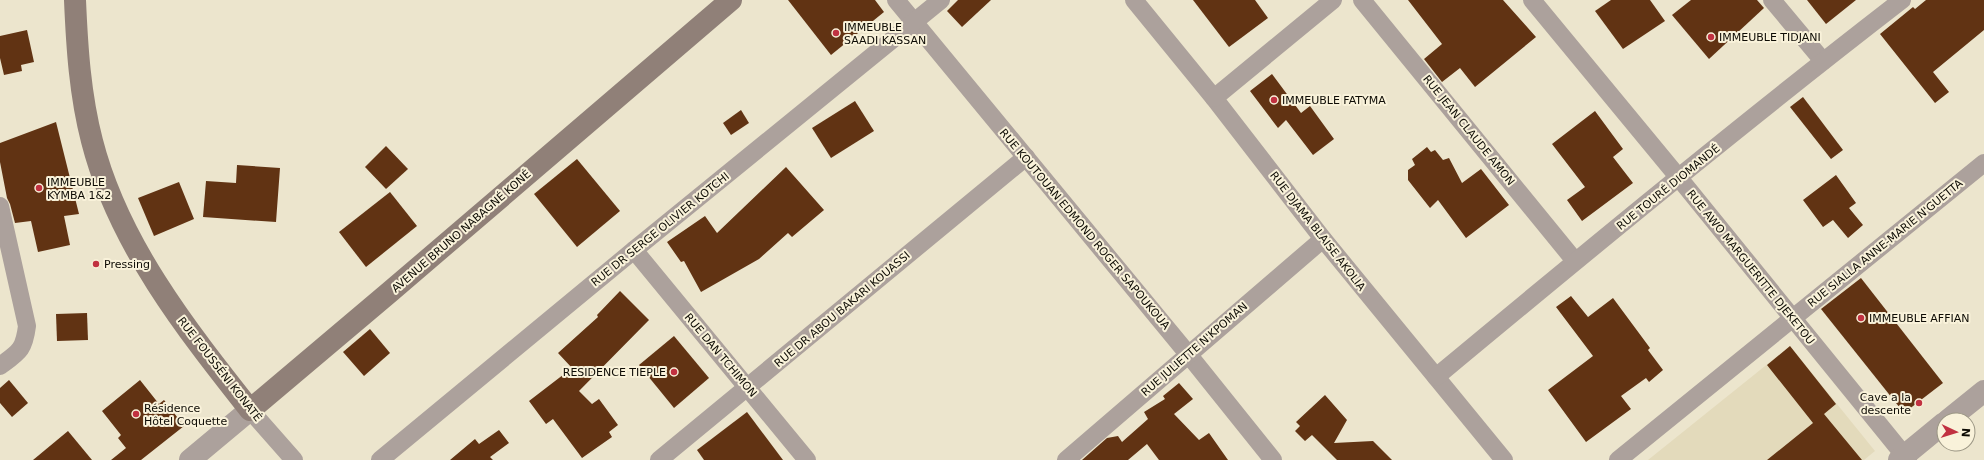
<svg xmlns="http://www.w3.org/2000/svg" width="1984" height="460" font-family="'DejaVu Sans',sans-serif">
	<rect width="100%" height="100%" fill="#ece5cd"/>
	<path fill="#e3dabb" d="M 1790,346 L 1875,451 L 1864,460 L 1648,460 Z"/>
	<g fill="#613313">
		<path d="M 788,0 L 875,0 L 884,12 L 831,55 Z"/>
		<path d="M 958,0 L 991,0 L 962,27 L 947,11 Z"/>
		<path d="M 1193,0 L 1255,0 L 1268,18 L 1229,47 Z"/>
		<path d="M 1408,0 L 1503,0 L 1536,37 L 1475,87 L 1460,68 L 1442,82 L 1424,59 L 1442,44 Z"/>
		<path d="M 1611,0 L 1650,0 L 1665,21 L 1623,49 L 1595,11 Z"/>
		<path d="M 1691,0 L 1757,0 L 1764,8 L 1709,59 L 1672,15 Z"/>
		<path d="M 1807,0 L 1856,0 L 1826,24 Z"/>
		<path d="M 1926,0 L 1984,0 L 1984,30 L 1933,72 L 1949,92 L 1935,103 L 1880,34 L 1913,7 L 1915,9 Z"/>
		<path d="M 27,30 L 34,62 L 21,65 L 22,71 L 4,75 L 0,58 L 0,36 Z"/>
		<path d="M 1272,74 L 1301,113 L 1310,106 L 1334,139 L 1313,155 L 1286,120 L 1278,128 L 1250,91 Z"/>
		<path d="M 1803,97 L 1843,150 L 1831,159 L 1790,107 Z"/>
		<path d="M 855,101 L 874,131 L 831,158 L 812,128 Z"/>
		<path d="M 741,110 L 749,123 L 731,135 L 723,123 Z"/>
		<path d="M 1595,111 L 1623,149 L 1613,157 L 1633,183 L 1582,221 L 1567,200 L 1585,187 L 1552,144 Z"/>
		<path d="M 56,122 L 79,214 L 64,216 L 70,245 L 38,252 L 31,221 L 15,223 L 10,204 L 7,198 L 0,162 L 0,143 Z"/>
		<path d="M 386,146 L 408,169 L 386,189 L 365,167 Z"/>
		<path d="M 1427,147 L 1431,152 L 1435,150 L 1443,160 L 1449,158 L 1462,183 L 1481,169 L 1509,205 L 1466,238 L 1438,200 L 1430,208 L 1408,180 L 1408,170 L 1415,165 L 1412,159 Z"/>
		<path d="M 577,159 L 620,211 L 577,247 L 534,194 Z"/>
		<path d="M 237,165 L 280,168 L 276,222 L 203,217 L 206,181 L 236,183 Z"/>
		<path d="M 786,167 L 824,210 L 792,237 L 788,233 L 759,259 L 701,292 L 684,261 L 681,262 L 667,242 L 705,216 L 717,233 Z"/>
		<path d="M 1836,175 L 1856,203 L 1849,208 L 1863,225 L 1848,238 L 1833,220 L 1823,227 L 1803,200 Z"/>
		<path d="M 179,182 L 194,219 L 154,236 L 138,198 Z"/>
		<path d="M 390,192 L 417,226 L 366,267 L 339,232 Z"/>
		<path d="M 1861,278 L 1943,383 L 1904,413 L 1821,309 Z"/>
		<path d="M 620,291 L 649,320 L 579,391 L 592,404 L 599,399 L 618,425 L 609,432 L 612,437 L 582,458 L 553,419 L 546,424 L 529,401 L 572,368 L 558,353 L 598,317 L 597,315 Z"/>
		<path d="M 1571,296 L 1588,317 L 1613,298 L 1650,348 L 1648,350 L 1663,370 L 1649,382 L 1646,378 L 1621,396 L 1631,409 L 1586,442 L 1548,390 L 1593,356 L 1556,307 Z"/>
		<path d="M 87,313 L 88,340 L 57,341 L 56,314 Z"/>
		<path d="M 370,329 L 390,353 L 364,376 L 343,352 Z"/>
		<path d="M 674,336 L 709,378 L 674,408 L 639,365 Z"/>
		<path d="M 1790,346 L 1836,404 L 1824,414 L 1862,460 L 1767,460 L 1813,423 L 1767,365 Z"/>
		<path d="M 9,380 L 28,403 L 12,417 L 0,403 L 0,388 Z"/>
		<path d="M 140,380 L 159,404 L 164,400 L 184,426 L 141,460 L 111,460 L 126,448 L 118,438 L 121,435 L 102,411 Z"/>
		<path d="M 1179,383 L 1193,399 L 1174,414 L 1199,440 L 1209,433 L 1228,460 L 1159,460 L 1147,444 L 1128,460 L 1082,460 L 1107,438 L 1118,436 L 1122,442 L 1148,419 L 1144,412 L 1165,399 L 1163,396 Z"/>
		<path d="M 1325,395 L 1347,420 L 1334,443 L 1373,441 L 1392,460 L 1337,460 L 1312,435 L 1305,441 L 1295,431 L 1300,426 L 1296,422 Z"/>
		<path d="M 747,412 L 783,460 L 704,460 L 697,450 Z"/>
		<path d="M 499,430 L 509,443 L 490,457 L 493,460 L 450,460 L 475,439 L 479,444 Z"/>
		<path d="M 68,431 L 92,460 L 33,460 Z"/>
	</g>
	<g fill="none" stroke-linecap="round" stroke-linejoin="round">
		<g stroke="#aca19c" stroke-width="18">
			<path d="M 896,0 L 1188,354 L 1273,460"/>
			<path d="M 1134,0 L 1214,98 L 1323,239 L 1504,460"/>
			<path d="M 1362,0 L 1575,261"/>
			<path d="M 1532,0 L 1679,178 L 1908,460"/>
			<path d="M 1772,0 L 1823,61"/>
			<path d="M 1214,98 L 1333,0"/>
			<path d="M 0,206 L 27,326 C 24,350 19,352 0,366"/>
			<path d="M 634,250 L 807,460"/>
			<path d="M 1436,377 C 1590,249 1744,122 1902,0"/>
			<path d="M 250,410 L 294,460"/>
			<path d="M 380,460 L 634,250 L 941,0"/>
			<path d="M 659,460 L 1026,157"/>
			<path d="M 1066,460 L 1323,239"/>
			<path d="M 1618,460 L 1984,163"/>
		</g>
		<g stroke="#aca19c" stroke-width="22">
			<path d="M 1948,420 L 1984,391"/>
			<path d="M 190,460 L 250,410"/>
			<path d="M 1899,460 L 1944,423"/>
		</g>
		<path stroke="#908078" stroke-width="22" d="M 75,0 C 77,47 80,95 92,141 C 118,243 186,329 250,410 L 391,291 L 731,0"/>
	</g>
	<g fill="#c13140" stroke="#f9f2da" stroke-width="1.5">
		<circle cx="836" cy="33" r="4"/>
		<circle cx="1711" cy="37" r="4"/>
		<circle cx="1274" cy="100" r="4"/>
		<circle cx="39" cy="188" r="4"/>
		<circle cx="96" cy="264" r="4"/>
		<circle cx="1861" cy="318" r="4"/>
		<circle cx="674" cy="372" r="4"/>
		<circle cx="1919" cy="403" r="4"/>
		<circle cx="136" cy="414" r="4"/>
	</g>
	<g text-anchor="middle" stroke-width="4" stroke-linejoin="round" paint-order="stroke">
		<g font-size="11" fill="#0d0b04" stroke="#f9f2da" text-anchor="start">
			<text x="844" y="31">IMMEUBLE<tspan x="844" dy="13">SAADI KASSAN</tspan></text>
			<text x="1719" y="41">IMMEUBLE TIDJANI</text>
			<text x="1282" y="104">IMMEUBLE FATYMA</text>
			<text x="47" y="186">IMMEUBLE<tspan x="47" dy="13">KYMBA 1&amp;2</tspan></text>
			<text x="104" y="268">Pressing</text>
			<text x="1869" y="322">IMMEUBLE AFFIAN</text>
			<text x="666" y="376" text-anchor="end">RESIDENCE TIEPLE</text>
			<text x="1911" y="401" text-anchor="end">Cave a la<tspan x="1911" dy="13">descente</tspan></text>
			<text x="144" y="412">Résidence<tspan x="144" dy="13">Hôtel Coquette</tspan></text>
		</g>
		<g font-size="11" fill="#0d0b04" stroke="#f9f2da">
			<text transform="translate(1469 130) rotate(51)" y="4">RUE JEAN CLAUDE AMON</text>
			<text transform="translate(1668 187) rotate(-39)" y="4">RUE TOURÉ DIOMANDÉ</text>
			<text transform="translate(660 229) rotate(-39)" y="4">RUE DR SERGE OLIVIER KOTCHI</text>
			<text transform="translate(1085 229) rotate(50)" y="4">RUE KOUTOUAN EDMOND ROGER SAPOUKOUA</text>
			<text transform="translate(461 231) rotate(-41)" y="4">AVENUE BRUNO NABAGNÉ KONÉ</text>
			<text transform="translate(1318 231) rotate(52)" y="4">RUE DJAMA BLAISE AKOLIA</text>
			<text transform="translate(1885 243) rotate(-39)" y="4">RUE SIALLA ANNE-MARIE N'GUETTA</text>
			<text transform="translate(1751 267) rotate(51)" y="4">RUE AWO MARGUERITTE DJEKETOU</text>
			<text transform="translate(842 309) rotate(-40)" y="4">RUE DR ABOU BAKARI KOUASSI</text>
			<text transform="translate(1194 349) rotate(-41)" y="4">RUE JULIETTE N'KPOMAN</text>
			<text transform="translate(721 355) rotate(50)" y="4">RUE DAN TCHIMON</text>
			<text transform="translate(220 369) rotate(52)" y="4">RUE FOUSSÉNI KONATÉ</text>
		</g>
	</g>
	<g transform="translate(1956 432) rotate(94)"><circle r="19" fill="#f9f2da" stroke="#9b9684"/>
	<path d="M0-3L7 15L0 10L-7 15Z" fill="#c13140"/>
	<text y="-6" font-size="11" font-weight="bold" text-anchor="middle" fill="#0d0b04">N</text>
	</g>
</svg>
